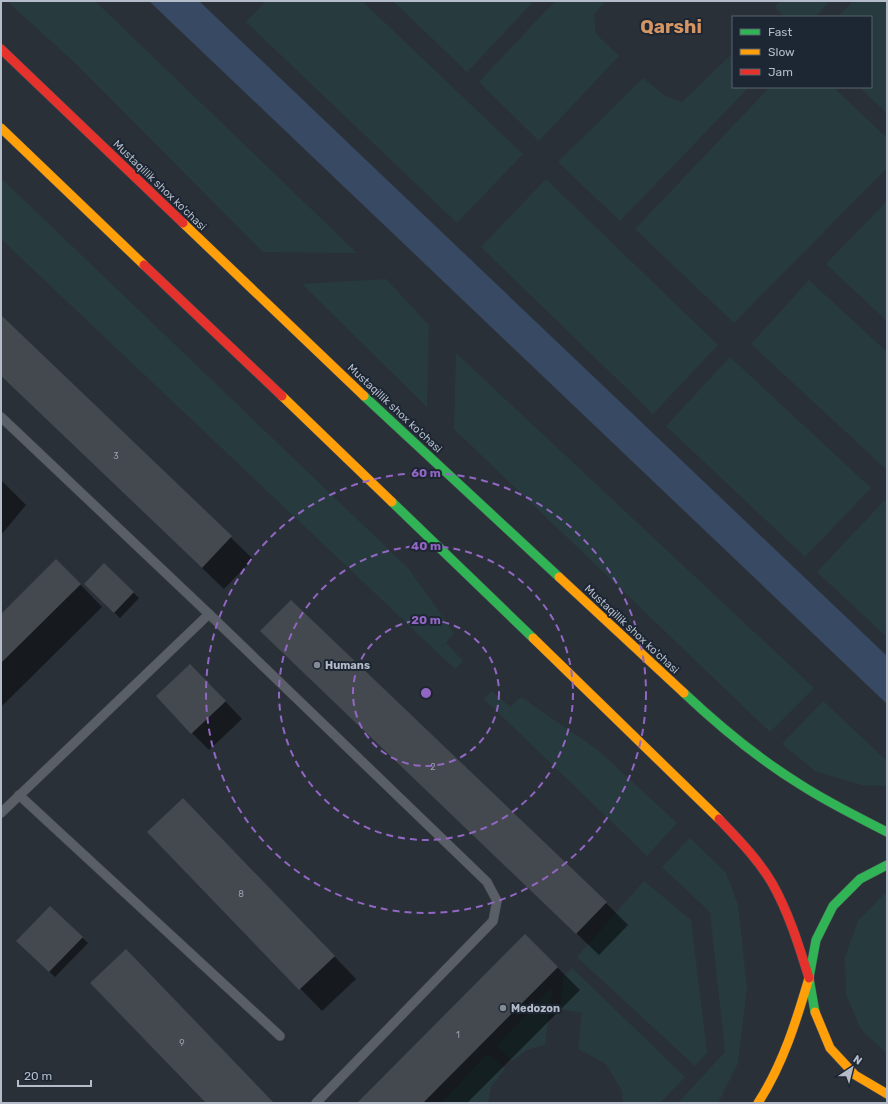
<svg xmlns="http://www.w3.org/2000/svg" width="888" height="1104" font-family="Rubik,sans-serif">
	<rect width="100%" height="100%" fill="#2a3038"/>
	<g fill="#273a3e">
		<path d="M 7,1 L 95,1 L 357,253 L 263,252 L 76,64 Z"/>
		<path d="M 266,1 L 362,1 L 523,154 L 457,223 L 246,22 Z"/>
		<path d="M 393,1 L 534,1 L 467,72 Z"/>
		<path d="M 555,1 L 606,1 L 594,14 L 596,34 L 619,56 L 539,141 L 479,82 Z"/>
		<path d="M 779,1 L 830,1 L 815,17 L 784,17 L 775,7 Z"/>
		<path d="M 853,1 L 887,1 L 887,113 L 859,87 L 871,87 L 871,17 L 838,17 Z"/>
		<path d="M 733,53 L 733,87 L 749,87 L 620,221 L 558,162 L 643,78 L 665,96 L 682,102 Z"/>
		<path d="M 770,87 L 833,87 L 887,138 L 887,168 L 734,323 L 635,229 Z"/>
		<path d="M 1,178 L 408,568 L 454,633 L 446,643 L 463,661 L 455,669 L 1,239 Z"/>
		<path d="M 546,179 L 718,345 L 653,414 L 481,247 Z"/>
		<path d="M 887,201 L 887,321 L 826,264 Z"/>
		<path d="M 386,279 L 429,325 L 427,407 L 302,284 Z"/>
		<path d="M 809,280 L 887,352 L 887,470 L 751,344 Z"/>
		<path d="M 456,353 L 814,688 L 770,732 L 454,429 Z"/>
		<path d="M 730,357 L 871,488 L 805,557 L 666,426 Z"/>
		<path d="M 884,501 L 887,503 L 887,637 L 817,572 Z"/>
		<path d="M 492,691 L 510,707 L 521,697 L 598,750 L 677,823 L 647,856 L 484,699 Z"/>
		<path d="M 823,701 L 887,761 L 887,786 L 861,785 L 815,771 L 782,744 Z"/>
		<path d="M 690,838 L 726,873 L 738,905 L 747,987 L 738,1063 L 718,1103 L 678,1103 L 725,1052 L 710,912 L 662,867 Z"/>
		<path d="M 644,881 L 691,920 L 707,1053 L 695,1066 L 577,957 Z"/>
		<path d="M 887,893 L 887,1054 L 861,1029 L 846,995 L 845,957 L 858,921 L 884,894 Z"/>
		<path d="M 572,968 L 685,1077 L 660,1103 L 623,1103 L 622,1091 L 606,1064 L 578,1049 L 582,1013 L 560,1009 L 563,977 Z"/>
		<path d="M 553,986 L 545,1045 L 527,1050 L 512,1061 L 496,1046 Z"/>
		<path d="M 488,1053 L 505,1069 L 491,1087 L 488,1103 L 441,1103 Z"/>
	</g>
	<path fill="#384963" d="M 149,1 L 199,1 L 887,656 L 887,704 Z"/>
	<g fill="#0007">
		<path d="M 1,316 L 253,559 L 224,589 L 1,376 Z"/>
		<path d="M 1,480 L 26,505 L 1,535 Z"/>
		<path d="M 104,564 L 139,598 L 120,618 L 85,584 Z"/>
		<path d="M 78,582 L 102,607 L 1,707 L 1,615 Z"/>
		<path d="M 284,653 L 606,903 L 628,925 L 599,955 Z"/>
		<path d="M 207,682 L 242,719 L 209,750 L 192,733 Z"/>
		<path d="M 205,821 L 356,979 L 322,1011 L 149,832 Z"/>
		<path d="M 50,907 L 88,943 L 55,977 L 17,941 Z"/>
		<path d="M 525,935 L 580,990 L 467,1103 L 358,1103 Z"/>
	</g>
	<g fill="#444950">
		<path d="M 1,315 L 232,536 L 202,568 L 1,376 Z"/>
		<path d="M 56,559 L 81,584 L 1,663 L 1,614 Z"/>
		<path d="M 104,563 L 134,592 L 114,613 L 84,584 Z"/>
		<path d="M 291,600 L 607,902 L 576,934 L 260,631 Z"/>
		<path d="M 190,664 L 226,701 L 191,734 L 156,696 Z"/>
		<path d="M 183,798 L 335,956 L 299,990 L 147,832 Z"/>
		<path d="M 50,906 L 83,937 L 49,972 L 16,941 Z"/>
		<path d="M 525,934 L 558,967 L 423,1103 L 357,1103 Z"/>
		<path d="M 126,949 L 274,1103 L 206,1103 L 90,983 Z"/>
	</g>
	<g fill="none" stroke-linecap="round" stroke-linejoin="round">
		<g stroke="#484c53" stroke-width="10">
			<g id="lane">
				<path d="M 1,417 L 209,614 L 487,882 L 497,901 L 493,921 L 316,1103"/>
				<path d="M 19,795 L 280,1036"/>
				<path d="M 1,813 L 209,614"/>
			</g>
		</g>
		<g stroke="#484c53" stroke-width="10">
			<g id="fast">
				<path d="M 364,396 L 559,577"/>
				<path d="M 392,502 L 533,638"/>
				<path d="M 684,693 C 720,727 759,759 801,785 C 829,803 858,817 887,832"/>
				<path d="M 815,1012 L 809,978 L 816,940 L 833,906 L 860,879 L 887,865"/>
			</g>
		</g>
		<g stroke="#484c53" stroke-width="10">
			<g id="slow">
				<path d="M 1,128 L 144,265"/>
				<path d="M 183,223 L 364,396"/>
				<path d="M 282,396 L 392,502"/>
				<path d="M 559,577 L 684,693"/>
				<path d="M 533,638 L 719,819"/>
				<path d="M 815,1012 L 830,1048 L 855,1075 L 887,1094"/>
				<path d="M 758,1103 C 783,1064 796,1022 809,978"/>
			</g>
		</g>
		<g stroke="#484c53" stroke-width="10">
			<g id="jam">
				<path d="M 1,49 L 183,223"/>
				<path d="M 144,265 L 282,396"/>
				<path d="M 719,819 C 738,839 758,859 772,883 C 789,913 799,946 809,978"/>
			</g>
		</g>
		<use href="#lane" stroke="#5a5e66" stroke-width="9"/>
		<use href="#fast" stroke="#30b455" stroke-width="9"/>
		<use href="#slow" stroke="#ff9f0a" stroke-width="9"/>
		<use href="#jam" stroke="#e5322d" stroke-width="9"/>
	</g>
	<g fill="none" stroke="#9266c3" stroke-width="2" stroke-dasharray="7 5">
		<circle cx="426" cy="693" r="73"/>
		<circle cx="426" cy="693" r="147"/>
		<circle cx="426" cy="693" r="220"/>
	</g>
	<g fill="#848b96" stroke="#1d2633" stroke-width="1.5">
		<circle cx="317" cy="665" r="4"/>
		<circle cx="503" cy="1008" r="4"/>
	</g>
	<g text-anchor="middle" stroke-width="4" stroke-linejoin="round" paint-order="stroke">
		<g font-size="9" fill="#989fab">
			<text x="116" y="459">3</text>
			<text x="433" y="770">2</text>
			<text x="241" y="897">8</text>
			<text x="458" y="1038">1</text>
			<text x="182" y="1046">9</text>
		</g>
		<g font-size="11" fill="#b4bcc9" stroke="#1d2633">
			<text transform="translate(160 185) rotate(44)" y="4">Mustaqillik shox ko'chasi</text>
			<text transform="translate(395 408) rotate(43)" y="4">Mustaqillik shox ko'chasi</text>
			<text transform="translate(632 629) rotate(43)" y="4">Mustaqillik shox ko'chasi</text>
		</g>
		<g font-size="11" font-weight="bold" fill="#b4bcc9" stroke="#1d2633" text-anchor="start">
			<text x="325" y="669">Humans</text>
			<text x="511" y="1012">Medozon</text>
		</g>
		<g font-size="19" font-weight="bold" fill="#d59563" stroke="#1d2633">
			<text x="671" y="33">Qarshi</text>
		</g>
	</g>
	<circle cx="426" cy="693" r="6" fill="#9266c3" stroke="#1d2633" stroke-width="2"/>
	<g font-size="12" text-anchor="middle" font-weight="bold" fill="#9266c3" stroke="#1d2633" stroke-width="4" stroke-linejoin="round" paint-order="stroke">
		<text x="426" y="477">60 m</text>
		<text x="426" y="550">40 m</text>
		<text x="426" y="624">20 m</text>
	</g>
	<rect width="888" height="1104" fill="none" stroke="#b4bcc9" stroke-width="4"/>
	<rect x="732" y="16" width="140" height="72" fill="#1d2633" stroke="#59626f"/>
	<rect x="740" y="29" width="20" height="6" fill="#30b455" stroke="#59626f"/>
	<text x="768" y="36" font-size="12" fill="#b4bcc9">Fast</text>
	<rect x="740" y="49" width="20" height="6" fill="#ff9f0a" stroke="#59626f"/>
	<text x="768" y="56" font-size="12" fill="#b4bcc9">Slow</text>
	<rect x="740" y="69" width="20" height="6" fill="#e5322d" stroke="#59626f"/>
	<text x="768" y="76" font-size="12" fill="#b4bcc9">Jam</text>
	<g transform="translate(852 1068) rotate(35)" stroke="#1d2633" stroke-width="3" paint-order="stroke">
	<path d="M0-3L7 15L0 10L-7 15Z" fill="#b4bcc9"/>
	<text y="-6" font-size="11" font-weight="bold" text-anchor="middle" fill="#b4bcc9">N</text>
	</g>
	<path d="M18 1080v6h73v-6" fill="none" stroke="#b4bcc9" stroke-width="2"/>
	<text x="24" y="1080" font-size="12" fill="#b4bcc9" stroke="#1d2633" stroke-width="3" paint-order="stroke">20 m</text>
</svg>
